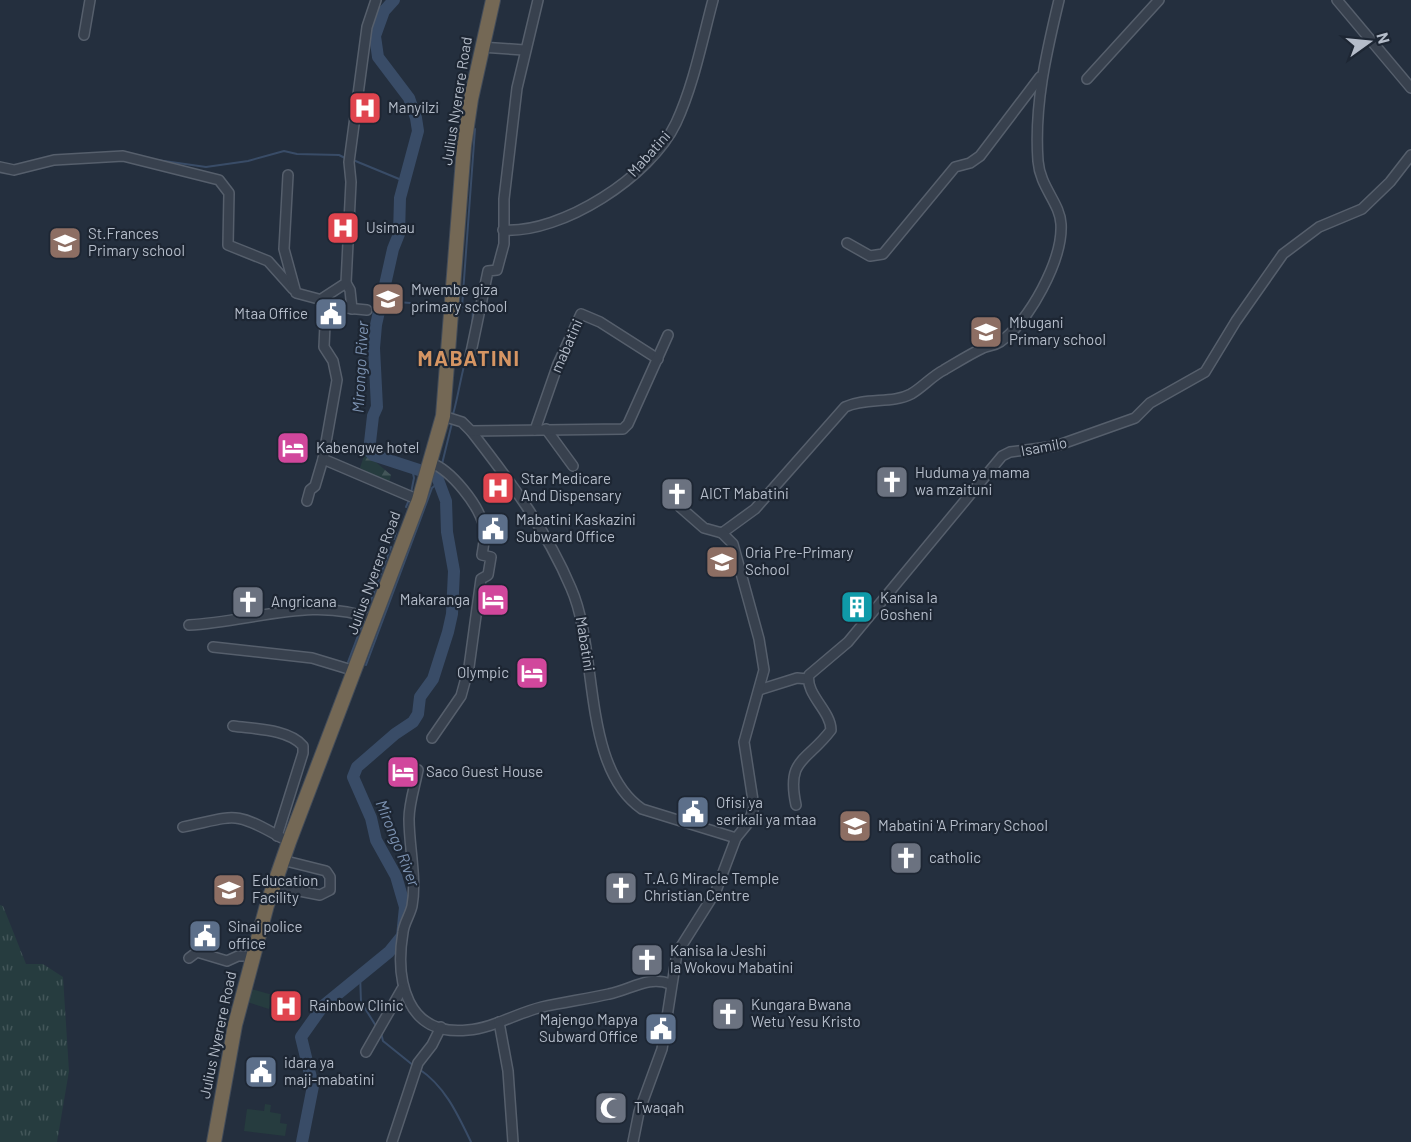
<svg xmlns="http://www.w3.org/2000/svg" width="1411" height="1142" font-family="Barlow,sans-serif">
	<defs>
		<pattern id="grass-tufts" width="24" height="20" patternUnits="userSpaceOnUse" patternTransform="scale(1.5)"><rect width="24" height="20" fill="#263c3f"/><path d="M3 7l-1-3M5 7V3M7 7l1-3M15 17l-1-3M17 17v-4M19 17l1-3" fill="none" stroke="#435659"/></pattern>
		<pattern id="forest-firs" width="22" height="20" patternUnits="userSpaceOnUse" patternTransform="scale(1.5)"><rect width="22" height="20" fill="#263c3f"/><path d="M5 1l3.5 6h-7zM16 11l3.5 6h-7z" fill="#435659"/></pattern>
	</defs>
	<rect width="100%" height="100%" fill="#242f3e"/>
	<path fill="url(#grass-tufts)" d="M 0,905 L 3,906 L 26,964 L 43,964 L 63,977 L 69,1071 L 57,1142 L 0,1142 Z"/>
	<path fill="url(#forest-firs)" d="M 365,453 L 391,475 L 389,483 L 360,468 Z"/>
	<g fill="#263c3f">
		<path d="M 251,989 L 273,995 L 269,1009 L 247,1002 Z"/>
		<path d="M 265,1104 L 271,1105 L 270,1112 L 281,1114 L 280,1123 L 287,1124 L 285,1136 L 244,1131 L 247,1109 L 264,1111 Z"/>
	</g>
	<g fill="none" stroke-linecap="round" stroke-linejoin="round">
		<g stroke="#394c67" stroke-width="2">
			<path d="M 74,155 L 107,153"/>
			<path d="M 157,160 L 206,167 L 248,161 L 284,151 L 297,154 L 339,155 L 345,158"/>
			<path d="M 353,160 L 404,181"/>
			<path d="M 382,301 L 439,305"/>
			<path d="M 462,307 L 475,129"/>
			<path d="M 464,307 L 473,310 L 472,328"/>
			<path d="M 453,414 C 457,403 464,358 468,354"/>
			<path d="M 442,464 L 452,423"/>
			<path d="M 411,493 L 414,478 L 412,468"/>
			<path d="M 406,507 L 409,500"/>
			<path d="M 394,539 L 396,533"/>
			<path d="M 366,614 L 391,547"/>
			<path d="M 348,662 L 364,620"/>
			<path d="M 366,665 L 432,488 L 439,482"/>
			<path d="M 360,974 L 361,1002 L 376,1026"/>
			<path d="M 381,1033 L 383,1041 L 414,1066"/>
			<path d="M 419,1069 C 445,1086 458,1115 471,1142"/>
		</g>
		<g stroke="#394c67" stroke-width="12">
			<path d="M 394,0 L 384,11 L 375,36 L 378,57 L 409,98 L 416,118 L 418,131 L 400,198 L 399,234 L 393,249 L 376,325 L 374,348 L 377,407 L 373,416 L 369,451 L 373,455 L 419,470"/>
			<path d="M 302,1142 L 313,1086 L 301,1037 L 323,1006 L 389,952 L 402,936 L 405,907 L 396,876 L 376,840 L 371,818 L 353,777 L 357,767 L 395,734 L 413,722 L 418,714 L 420,697 L 433,679 L 448,632 L 452,614 L 454,571 L 447,532 L 446,501 L 437,477"/>
		</g>
		<g stroke="#565f6c" stroke-width="12">
			<g id="minor">
				<path d="M 1337,0 L 1411,88"/>
				<path d="M 84,35 L 90,0"/>
				<path d="M 481,47 L 524,50"/>
				<path d="M 1087,79 L 1159,0"/>
				<path d="M 0,167 L 14,170 L 54,160 L 123,156 L 219,180 L 229,193 L 228,245 L 268,261 L 293,289"/>
				<path d="M 288,175 L 284,249 L 296,293 L 326,301 L 324,347 L 333,361 L 337,380 L 323,459 L 315,486 L 310,490 L 307,501"/>
				<path d="M 503,230 C 562,234 651,176 676,123 C 694,84 702,41 713,0"/>
				<path d="M 847,243 L 870,256 L 883,254 L 955,167 L 970,163 L 980,156 L 1040,77"/>
				<path d="M 346,283 L 350,290 L 352,309"/>
				<path d="M 323,298 L 346,283 L 351,182 L 349,162 L 367,27 L 376,0"/>
				<path d="M 326,306 L 367,310"/>
				<path d="M 470,357 L 488,271 L 497,270 L 504,244 L 504,199 L 517,88 L 538,0"/>
				<path d="M 443,416 L 462,422 L 471,431 C 510,481 546,529 571,588 C 599,651 581,767 642,809 L 736,838"/>
				<path d="M 546,429 L 573,466"/>
				<path d="M 535,430 L 558,364 L 581,314 L 600,322 L 658,359"/>
				<path d="M 471,431 L 623,429 L 628,424 L 668,335"/>
				<path d="M 323,459 L 419,500"/>
				<path d="M 431,463 C 451,470 479,505 484,527 C 486,536 483,547 482,555 L 491,557 L 488,575 L 481,579 L 469,667 L 461,696 L 432,738"/>
				<path d="M 680,507 L 704,528 L 722,533 L 755,509 L 845,407 C 866,397 892,404 911,394 C 923,387 932,376 944,370 C 956,363 970,354 983,348 C 989,345 994,346 1000,342 C 1029,322 1063,260 1061,224 C 1060,203 1040,187 1038,161 C 1034,106 1046,54 1059,0"/>
				<path d="M 189,625 C 252,622 315,595 375,620"/>
				<path d="M 213,647 L 312,658 L 355,671"/>
				<path d="M 759,690 L 797,678 L 808,679"/>
				<path d="M 233,726 C 254,729 289,729 303,746 L 303,753 L 277,836"/>
				<path d="M 418,770 C 415,786 409,803 409,819 C 409,847 417,879 412,906 C 410,915 404,923 403,932 C 395,980 406,1037 468,1030 C 493,1028 517,1013 542,1007 C 564,1002 587,999 609,994 C 630,990 649,975 670,984"/>
				<path d="M 796,805 C 786,758 807,762 831,730 C 831,711 805,694 809,675 L 848,642 L 1002,456 L 1010,452 L 1056,446 L 1135,418 L 1150,403 L 1205,372 L 1236,321 L 1283,254 L 1319,227 L 1362,209 L 1390,182 L 1411,155"/>
				<path d="M 183,827 C 236,816 233,810 282,838"/>
				<path d="M 274,886 L 320,895 L 330,890 L 330,877 L 326,871 L 282,860"/>
				<path d="M 189,958 L 197,952 L 227,961 L 238,956 L 253,956"/>
				<path d="M 499,1022 L 508,1071 L 513,1142"/>
				<path d="M 366,1052 L 402,989"/>
				<path d="M 392,1142 L 418,1063 L 432,1045 L 441,1027"/>
				<path d="M 633,1142 L 639,1112 L 662,1049 L 677,953 L 716,891 L 736,838 L 749,822 L 754,807 L 744,742 L 764,670 L 759,639 L 733,544 L 722,533"/>
			</g>
		</g>
		<g stroke="#434c59" stroke-width="16">
			<path id="highway" d="M 214,1142 L 235,1025 L 267,905 L 289,842 L 419,500 L 443,416 L 464,146 L 471,99 L 493,0"/>
		</g>
		<use href="#minor" stroke="#38414e" stroke-width="9"/>
		<use href="#highway" stroke="#746855" stroke-width="14"/>
	</g>
	<defs>
		<g id="hospital-square" transform="scale(1.725)"><rect x="-9" y="-9" width="18" height="18" rx="4" fill="#e0444e" stroke="#1d2633"/><path d="M-5-5h3v3.5h4V-5h3V5h-3V1.5h-4V5h-3Z" fill="#fff"/></g>
		<g id="school-square" transform="scale(1.725)"><rect x="-9" y="-9" width="18" height="18" rx="4" fill="#8d6e63" stroke="#1d2633"/><path d="M0-5L7-2L0 1L-7-2ZM-4 1L0 2.5L4 1V4Q0 6-4 4Z" fill="#fff"/></g>
		<g id="civic-square" transform="scale(1.725)"><rect x="-9" y="-9" width="18" height="18" rx="4" fill="#5c6f8a" stroke="#1d2633"/><path d="M-.6-6.5H3V-4.5H.6V-3L4-1V1h2V6H-6V1h2V-1L-.6-3ZM-1.2 2.5V6h2.4V2.5Z" fill="#fff"/></g>
		<g id="hotel-square" transform="scale(1.725)"><rect x="-9" y="-9" width="18" height="18" rx="4" fill="#d1479c" stroke="#1d2633"/><path d="M-6-4.5h1.5V1H6V5H4.5V3h-9V5H-6ZM-4 0a1.8 1.8 0 1 1 3.6 0ZM.5 0V-2.5h3Q6-2.5 6 0Z" fill="#fff"/></g>
		<g id="church-square" transform="scale(1.725)"><rect x="-9" y="-9" width="18" height="18" rx="4" fill="#6b7280" stroke="#1d2633"/><path d="M-1.2-6h2.4v3.5h3.3v2.4h-3.3V6h-2.4V-.1h-3.3v-2.4h3.3Z" fill="#fff"/></g>
		<g id="building-square" transform="scale(1.725)"><rect x="-9" y="-9" width="18" height="18" rx="4" fill="#0f9aa8" stroke="#1d2633"/><path d="M-4-6H4V6H1V3H-1V6H-4ZM-2.5-4.3h1.7v1.8h-1.7ZM.8-4.3h1.7v1.8H.8ZM-2.5-1h1.7V.8h-1.7ZM.8-1h1.7V.8H.8Z" fill="#fff"/></g>
		<g id="mosque-square" transform="scale(1.725)"><rect x="-9" y="-9" width="18" height="18" rx="4" fill="#6b7280" stroke="#1d2633"/><path d="M3.5-4.9A6 6 0 1 0 3.5 4.9A5 5 0 1 1 3.5-4.9Z" fill="#fff"/></g>
	</defs>
	<g fill-rule="evenodd">
		<use href="#hospital-square" x="365" y="108"/>
		<use href="#hospital-square" x="343" y="228"/>
		<use href="#school-square" x="65" y="243"/>
		<use href="#school-square" x="388" y="299"/>
		<use href="#civic-square" x="331" y="314"/>
		<use href="#school-square" x="986" y="332"/>
		<use href="#hotel-square" x="293" y="448"/>
		<use href="#church-square" x="892" y="482"/>
		<use href="#hospital-square" x="498" y="488"/>
		<use href="#church-square" x="677" y="494"/>
		<use href="#civic-square" x="493" y="529"/>
		<use href="#school-square" x="722" y="562"/>
		<use href="#hotel-square" x="493" y="600"/>
		<use href="#church-square" x="248" y="602"/>
		<use href="#building-square" x="857" y="607"/>
		<use href="#hotel-square" x="532" y="673"/>
		<use href="#hotel-square" x="403" y="772"/>
		<use href="#civic-square" x="693" y="812"/>
		<use href="#school-square" x="855" y="826"/>
		<use href="#church-square" x="906" y="858"/>
		<use href="#church-square" x="621" y="888"/>
		<use href="#school-square" x="229" y="890"/>
		<use href="#civic-square" x="205" y="936"/>
		<use href="#church-square" x="647" y="960"/>
		<use href="#hospital-square" x="286" y="1006"/>
		<use href="#church-square" x="728" y="1014"/>
		<use href="#civic-square" x="661" y="1029"/>
		<use href="#civic-square" x="261" y="1072"/>
		<use href="#mosque-square" x="611" y="1108"/>
	</g>
	<g text-anchor="middle" stroke-width="4.5" stroke-linejoin="round" paint-order="stroke">
		<g font-size="15" fill="#b4bcc9" stroke="#1d2633">
			<text transform="translate(457 101) rotate(-81)" y="5">Julius Nyerere Road</text>
			<text transform="translate(649 154) rotate(-48)" y="5">Mabatini</text>
			<text transform="translate(567 346) rotate(-66)" y="5">mabatini</text>
			<text transform="translate(1044 447) rotate(-11)" y="5">Isamilo</text>
			<text transform="translate(374 573) rotate(-70)" y="5">Julius Nyerere Road</text>
			<text transform="translate(585 644) rotate(81)" y="5">Mabatini</text>
			<text transform="translate(218 1035) rotate(-78)" y="5">Julius Nyerere Road</text>
		</g>
		<g font-size="15" fill="#b4bcc9" stroke="#1d2633" text-anchor="start">
			<text x="388" y="113">Manyilzi</text>
			<text x="366" y="233">Usimau</text>
			<text x="88" y="239">St.Frances<tspan x="88" dy="17">Primary school</tspan></text>
			<text x="411" y="295">Mwembe giza<tspan x="411" dy="17">primary school</tspan></text>
			<text x="308" y="319" text-anchor="end">Mtaa Office</text>
			<text x="1009" y="328">Mbugani<tspan x="1009" dy="17">Primary school</tspan></text>
			<text x="316" y="453">Kabengwe hotel</text>
			<text x="915" y="478">Huduma ya mama<tspan x="915" dy="17">wa mzaituni</tspan></text>
			<text x="521" y="484">Star Medicare<tspan x="521" dy="17">And Dispensary</tspan></text>
			<text x="700" y="499">AICT Mabatini</text>
			<text x="516" y="525">Mabatini Kaskazini<tspan x="516" dy="17">Subward Office</tspan></text>
			<text x="745" y="558">Oria Pre-Primary<tspan x="745" dy="17">School</tspan></text>
			<text x="880" y="603">Kanisa la<tspan x="880" dy="17">Gosheni</tspan></text>
			<text x="470" y="605" text-anchor="end">Makaranga</text>
			<text x="271" y="607">Angricana</text>
			<text x="509" y="678" text-anchor="end">Olympic</text>
			<text x="426" y="777">Saco Guest House</text>
			<text x="716" y="808">Ofisi ya<tspan x="716" dy="17">serikali ya mtaa</tspan></text>
			<text x="878" y="831">Mabatini 'A Primary School</text>
			<text x="929" y="863">catholic</text>
			<text x="644" y="884">T.A.G Miracle Temple<tspan x="644" dy="17">Christian Centre</tspan></text>
			<text x="252" y="886">Education<tspan x="252" dy="17">Facility</tspan></text>
			<text x="228" y="932">Sinai police<tspan x="228" dy="17">office</tspan></text>
			<text x="670" y="956">Kanisa la Jeshi<tspan x="670" dy="17">la Wokovu Mabatini</tspan></text>
			<text x="751" y="1010">Kungara Bwana<tspan x="751" dy="17">Wetu Yesu Kristo</tspan></text>
			<text x="309" y="1011">Rainbow Clinic</text>
			<text x="638" y="1025" text-anchor="end">Majengo Mapya<tspan x="638" dy="17">Subward Office</tspan></text>
			<text x="284" y="1068">idara ya<tspan x="284" dy="17">maji-mabatini</tspan></text>
			<text x="634" y="1113">Twaqah</text>
		</g>
		<g font-size="16" font-style="italic" fill="#7c92b1" stroke="#1d2633">
			<text transform="translate(360 367) rotate(-87)" y="6">Mirongo River</text>
			<text transform="translate(398 843) rotate(68)" y="6">Mirongo River</text>
		</g>
		<g font-size="21" font-weight="bold" letter-spacing="1.5" fill="#d59563" stroke="#1d2633">
			<text x="469" y="366">MABATINI</text>
		</g>
	</g>
	<g transform="translate(1369 42) rotate(75)" stroke="#1d2633" stroke-width="4.5" paint-order="stroke">
	<path d="M0-4.5L10 22L0 15L-10 22Z" fill="#b4bcc9"/>
	<text y="-9" font-size="16" font-weight="bold" text-anchor="middle" fill="#b4bcc9">N</text>
	</g>
</svg>
